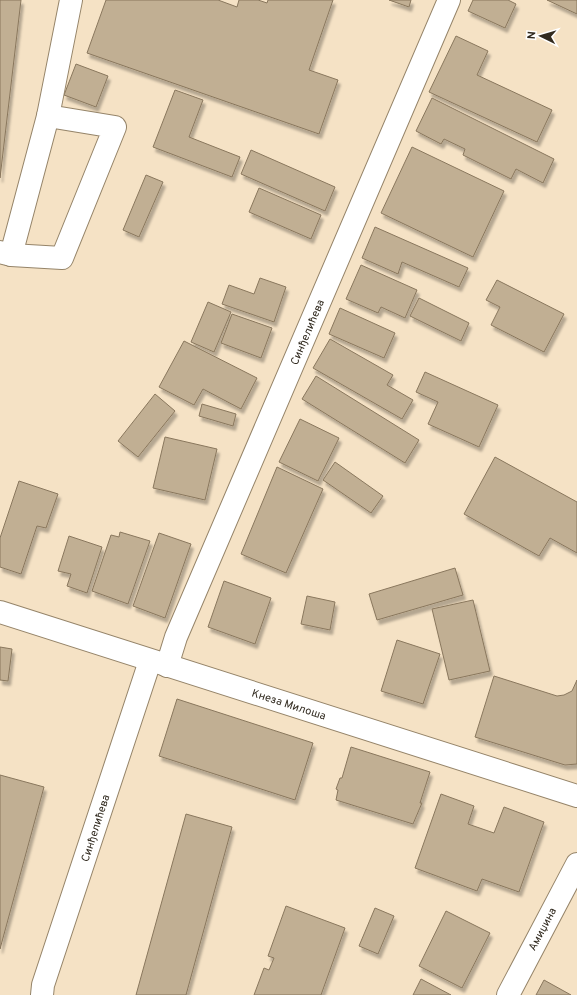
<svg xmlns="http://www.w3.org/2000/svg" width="577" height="995" font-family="Overpass,sans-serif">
	<defs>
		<filter id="shadow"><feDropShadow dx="2.5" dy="4.5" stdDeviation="1" flood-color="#0004"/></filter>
	</defs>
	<rect width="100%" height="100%" fill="#f5e2c5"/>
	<g fill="#c1af93" stroke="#89775d" filter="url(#shadow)">
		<path d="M 0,0 L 21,0 L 0,178 Z"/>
		<path d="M 106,0 L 218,0 L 237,7 L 239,0 L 258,0 L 267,3 L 268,0 L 333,0 L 309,70 L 338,80 L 319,134 L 87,53 Z"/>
		<path d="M 389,0 L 411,0 L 409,7 Z"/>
		<path d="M 473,0 L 508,0 L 516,4 L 505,28 L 468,11 Z"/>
		<path d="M 547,0 L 577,0 L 577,14 Z"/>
		<path d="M 456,36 L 488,51 L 477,75 L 552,110 L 537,142 L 429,92 Z"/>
		<path d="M 76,64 L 108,76 L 96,107 L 64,95 Z"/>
		<path d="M 175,90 L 203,100 L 189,137 L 240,157 L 232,177 L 153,147 Z"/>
		<path d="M 432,98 L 554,159 L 543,183 L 516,169 L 511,179 L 463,155 L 465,149 L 444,139 L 441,144 L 416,131 Z"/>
		<path d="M 412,147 L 504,191 L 473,257 L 381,213 Z"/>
		<path d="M 251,150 L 335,187 L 325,211 L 241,174 Z"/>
		<path d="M 146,175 L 163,182 L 139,237 L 123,230 Z"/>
		<path d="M 259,188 L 321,215 L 311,239 L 249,212 Z"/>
		<path d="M 375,227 L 468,268 L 459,287 L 402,262 L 398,274 L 362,258 Z"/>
		<path d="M 361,265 L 417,290 L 405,318 L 381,307 L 378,313 L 346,299 Z"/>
		<path d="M 260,278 L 286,287 L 274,322 L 222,304 L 229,285 L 254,294 Z"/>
		<path d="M 497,280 L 564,314 L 544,352 L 491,325 L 500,307 L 486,300 Z"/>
		<path d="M 419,298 L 469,323 L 461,341 L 410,316 Z"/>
		<path d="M 208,302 L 231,312 L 214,352 L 191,342 Z"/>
		<path d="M 340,308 L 395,333 L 384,358 L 329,334 Z"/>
		<path d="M 232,314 L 272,328 L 261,358 L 221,343 Z"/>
		<path d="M 330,339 L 393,375 L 387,385 L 413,400 L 402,419 L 313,368 Z"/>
		<path d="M 184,341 L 257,378 L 241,409 L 203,389 L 194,405 L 159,387 Z"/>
		<path d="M 425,372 L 498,405 L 479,447 L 428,424 L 438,402 L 416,392 Z"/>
		<path d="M 316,376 L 419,440 L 405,463 L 302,399 Z"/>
		<path d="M 155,394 L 175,411 L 138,457 L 118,441 Z"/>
		<path d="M 202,404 L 236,414 L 233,426 L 199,416 Z"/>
		<path d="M 300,419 L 339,438 L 318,481 L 279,462 Z"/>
		<path d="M 165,437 L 217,449 L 205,500 L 153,488 Z"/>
		<path d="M 495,457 L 577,502 L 577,553 L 550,538 L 539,556 L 464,514 Z"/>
		<path d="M 335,462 L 383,496 L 371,513 L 323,480 Z"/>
		<path d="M 277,467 L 323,489 L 286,573 L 241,554 Z"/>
		<path d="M 19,481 L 58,494 L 46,528 L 37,526 L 21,574 L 0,567 L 0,538 Z"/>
		<path d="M 120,532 L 150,541 L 128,604 L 92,591 L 111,535 L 119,537 Z"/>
		<path d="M 159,533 L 191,544 L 165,618 L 133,606 Z"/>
		<path d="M 69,536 L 102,547 L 87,593 L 67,586 L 71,574 L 58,571 Z"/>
		<path d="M 455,568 L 463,595 L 377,620 L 369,594 Z"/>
		<path d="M 224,581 L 271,598 L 255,644 L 208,627 Z"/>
		<path d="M 307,596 L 335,602 L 330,630 L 301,624 Z"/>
		<path d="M 473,600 L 490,671 L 449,680 L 432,609 Z"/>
		<path d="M 397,640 L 440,654 L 423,704 L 381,691 Z"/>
		<path d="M 0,647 L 12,649 L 8,681 L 0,680 Z"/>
		<path d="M 494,676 L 557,696 L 564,695 L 572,691 L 577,680 L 577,764 L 565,765 L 475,737 Z"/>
		<path d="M 177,699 L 313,743 L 295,800 L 159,756 Z"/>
		<path d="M 351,747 L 430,772 L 420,803 L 422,803 L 413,824 L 336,800 L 338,790 L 336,789 L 340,778 L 342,778 Z"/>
		<path d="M 0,775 L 44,787 L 0,949 Z"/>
		<path d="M 441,794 L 474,806 L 468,824 L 494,833 L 504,807 L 544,822 L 519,892 L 482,879 L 477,891 L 415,868 Z"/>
		<path d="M 186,814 L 232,827 L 186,995 L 136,995 Z"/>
		<path d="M 286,906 L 345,928 L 321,995 L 254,995 L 264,968 L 269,970 L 274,958 L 268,956 Z"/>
		<path d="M 375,908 L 394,916 L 378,954 L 359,946 Z"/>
		<path d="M 446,911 L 490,933 L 462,988 L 419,966 Z"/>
		<path d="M 421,979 L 451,995 L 413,995 Z"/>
		<path d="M 544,980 L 571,995 L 536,995 Z"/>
	</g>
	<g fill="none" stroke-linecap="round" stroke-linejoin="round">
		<g stroke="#958469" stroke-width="24">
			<g id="minor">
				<path d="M 0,252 L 11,255 L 48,116 L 71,0"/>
				<path d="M 11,255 L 62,258 L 115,127 L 48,116"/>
				<path d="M 0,612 L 577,796"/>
				<path d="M 167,666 L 176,637 L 449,0"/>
				<path d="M 42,995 L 43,985 L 150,661"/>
				<path d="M 508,995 L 577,864"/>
			</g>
		</g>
		<use href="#minor" stroke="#fff" stroke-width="22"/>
	</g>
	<g text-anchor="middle" stroke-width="4" stroke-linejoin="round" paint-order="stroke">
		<g font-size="11" fill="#312a1f" stroke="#fff">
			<text transform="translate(307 332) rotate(-67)" y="4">Синђелићева</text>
			<text transform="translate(289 704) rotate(18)" y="4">Кнеза Милоша</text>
			<text transform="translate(95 828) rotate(-72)" y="4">Синђелићева</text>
			<text transform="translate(542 929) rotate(-62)" y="4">Амиџина</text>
		</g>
	</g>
	<g transform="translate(541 36) rotate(275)" stroke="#ffffff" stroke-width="3" paint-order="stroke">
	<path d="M0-3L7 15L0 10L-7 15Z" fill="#312a1f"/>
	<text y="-6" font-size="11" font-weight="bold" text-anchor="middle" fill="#312a1f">N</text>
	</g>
</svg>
